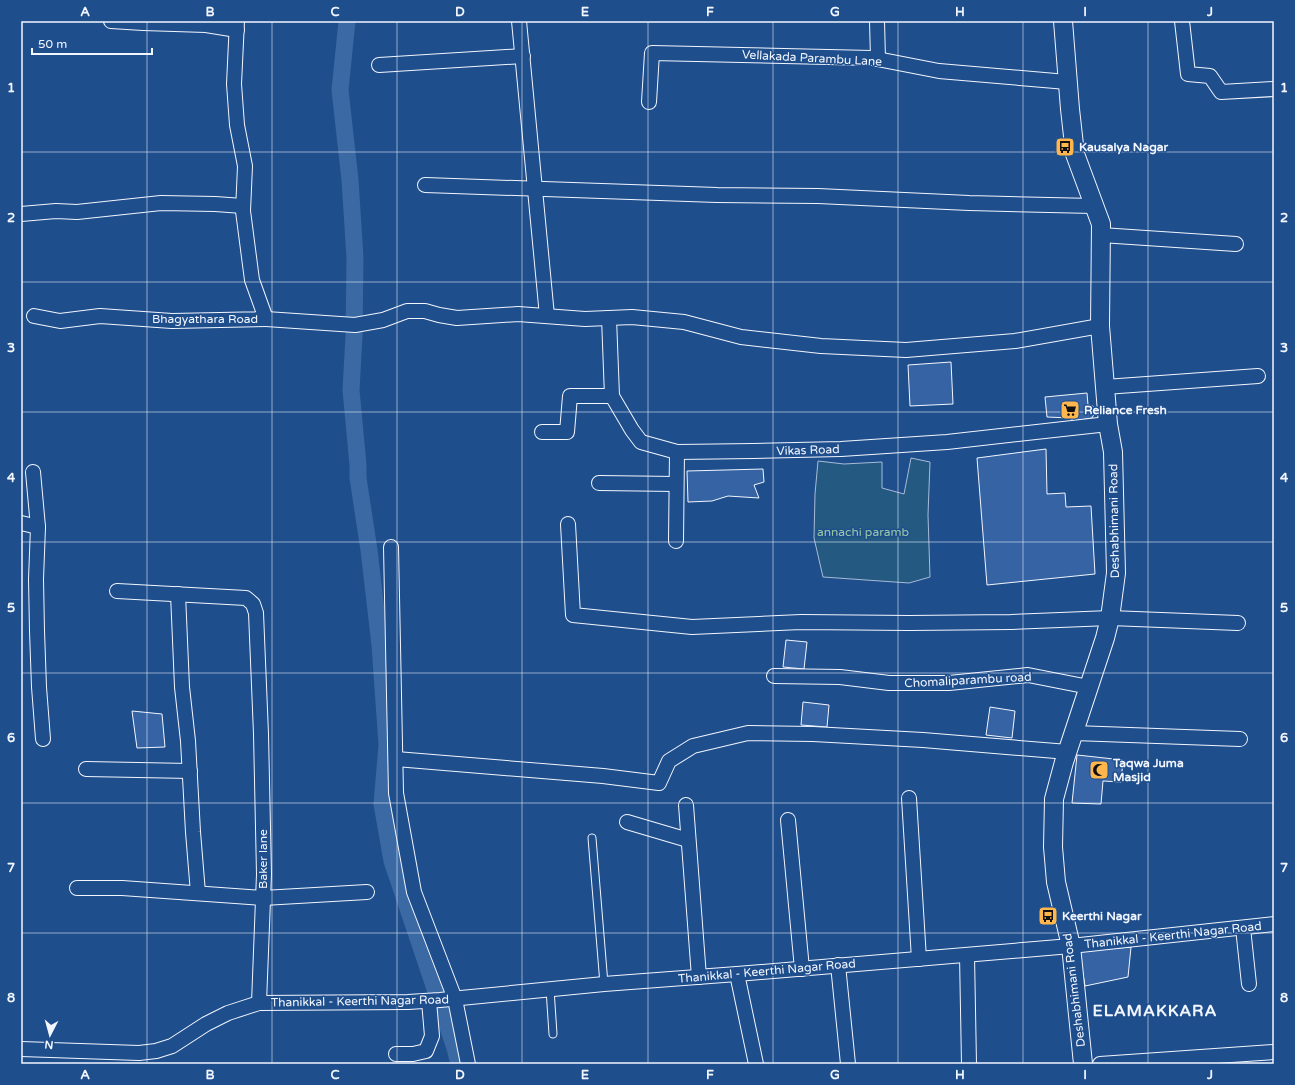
<svg xmlns="http://www.w3.org/2000/svg" width="1295" height="1085" font-family="'Varela Round',sans-serif">
	<rect width="100%" height="100%" fill="#1f4e8c"/>
	<path fill="#245a82" stroke="#a8bbd7" d="M 911,458 L 930,462 L 928,515 L 930,577 L 909,583 L 823,577 L 814,538 L 815,494 L 818,461 L 844,464 L 882,462 L 882,488 L 904,494 Z"/>
	<g fill="none" stroke-linecap="round" stroke-linejoin="round">
		<path stroke="#3b69a3" stroke-width="17" d="M 347,21 L 340,90 L 350,180 L 355,258 L 354,336 L 351,390 L 358,465 L 358,478 L 369,550 L 380,645 L 387,745 L 382,804 L 392,861 L 455,1048 L 459,1064"/>
	</g>
	<g fill="#3563a3" stroke="#f2f6ff">
		<path d="M 951,362 L 953,404 L 910,406 L 908,365 Z"/>
		<path d="M 1087,393 L 1088,405 L 1093,406 L 1094,414 L 1092,418 L 1074,421 L 1070,418 L 1047,417 L 1045,397 Z"/>
		<path d="M 1046,449 L 1047,494 L 1065,493 L 1066,507 L 1091,506 L 1095,574 L 987,585 L 977,458 Z"/>
		<path d="M 763,469 L 764,482 L 754,485 L 759,498 L 728,496 L 712,501 L 688,502 L 687,471 Z"/>
		<path d="M 786,640 L 807,642 L 804,669 L 783,667 Z"/>
		<path d="M 803,702 L 829,705 L 827,727 L 801,725 Z"/>
		<path d="M 990,707 L 1015,711 L 1012,738 L 986,735 Z"/>
		<path d="M 132,711 L 162,714 L 165,747 L 137,748 Z"/>
		<path d="M 1077,755 L 1123,760 L 1121,782 L 1103,781 L 1101,804 L 1072,803 Z"/>
		<path d="M 1131,947 L 1128,977 L 1085,986 L 1079,951 Z"/>
	</g>
	<g fill="none" stroke-linecap="round" stroke-linejoin="round">
		<g stroke="#f2f6ff" stroke-width="9">
			<g id="service">
				<path d="M 592,838 L 604,984"/>
				<path d="M 550,989 L 553,1034"/>
			</g>
		</g>
		<g stroke="#f2f6ff" stroke-width="16">
			<g id="minor">
				<path d="M 111,21 L 143,23 L 206,25 L 237,30"/>
				<path d="M 519,21 L 547,316"/>
				<path d="M 877,21 L 878,59"/>
				<path d="M 1182,21 L 1188,74 L 1210,76 L 1221,92 L 1274,89"/>
				<path d="M 379,65 L 523,56"/>
				<path d="M 649,102 L 652,53 L 872,58 L 939,71 L 1067,82"/>
				<path d="M 425,185 L 717,195 L 818,196 L 969,203 L 1094,206"/>
				<path d="M 21,214 L 56,211 L 77,212 L 161,203 L 215,204 L 243,206"/>
				<path d="M 1101,235 L 1236,244"/>
				<path d="M 34,316 L 60,321 L 100,316 L 172,321 L 266,319 L 252,280 L 243,211 L 245,166 L 237,125 L 234,84 L 237,21"/>
				<path d="M 609,318 L 612,396 L 632,430 L 641,442 L 677,452 L 753,451 L 841,449 L 947,442 L 1108,424"/>
				<path d="M 266,319 L 355,325 L 383,320 L 407,311 L 425,311 L 439,315 L 457,318 L 518,314 L 585,319 L 632,317 L 684,322 L 741,337 L 821,346 L 906,350 L 1015,341 L 1100,326"/>
				<path d="M 1105,387 L 1258,376"/>
				<path d="M 542,432 L 567,432 L 570,396 L 612,396"/>
				<path d="M 33,472 L 38,527 L 36,579 L 37,631 L 39,687 L 43,739"/>
				<path d="M 599,483 L 676,484"/>
				<path d="M 21,523 L 38,527"/>
				<path d="M 568,524 L 573,615 L 692,627 L 801,622 L 909,623 L 1011,622 L 1110,618 L 1238,623"/>
				<path d="M 676,541 L 677,452"/>
				<path d="M 391,547 L 396,793 L 414,892 L 455,999 L 468,1064"/>
				<path d="M 117,591 L 246,598 L 253,604 L 256,613 L 261,734 L 264,874 L 259,1003"/>
				<path d="M 178,594 L 182,687 L 188,741 L 193,832 L 198,893"/>
				<path d="M 774,676 L 840,677 L 889,683 L 949,683 L 1028,675 L 1089,687"/>
				<path d="M 1074,733 L 1240,739"/>
				<path d="M 396,759 L 603,776 L 659,783 L 669,761 L 693,746 L 748,733 L 813,734 L 923,740 L 1068,752"/>
				<path d="M 86,769 L 190,771"/>
				<path d="M 909,798 L 919,959"/>
				<path d="M 686,805 L 699,977"/>
				<path d="M 788,820 L 802,969"/>
				<path d="M 627,822 L 688,840"/>
				<path d="M 77,888 L 122,888 L 263,898 L 367,892"/>
				<path d="M 1243,928 L 1249,984"/>
				<path d="M 967,955 L 969,1064"/>
				<path d="M 838,965 L 848,1064"/>
				<path d="M 737,974 L 756,1064"/>
				<path d="M 21,1049 L 139,1053 L 156,1051 L 172,1046 L 206,1024 L 228,1013 L 259,1003 L 408,1002 L 440,1000 L 604,984 L 737,974 L 1071,946 L 1274,924"/>
				<path d="M 396,1054 L 413,1054 L 426,1051 L 432,1036 L 429,1001"/>
				<path d="M 1100,1064 L 1274,1052"/>
			</g>
		</g>
		<g stroke="#f2f6ff" stroke-width="20">
			<path id="tertiary" d="M 1063,21 L 1070,109 L 1075,154 L 1101,224 L 1100,326 L 1108,424 L 1113,452 L 1116,573 L 1110,618 L 1105,638 L 1064,762 L 1054,799 L 1053,847 L 1056,882 L 1071,946 L 1083,1064"/>
		</g>
		<use href="#service" stroke="#1f4e8c" stroke-width="7"/>
		<use href="#minor" stroke="#1f4e8c" stroke-width="14"/>
		<use href="#tertiary" stroke="#1f4e8c" stroke-width="18"/>
	</g>
	<path fill="none" stroke="#f2f6ff" stroke-width="1" stroke-opacity="0.55" d="M 147,21 L 147,1064M 272,21 L 272,1064M 397,21 L 397,1064M 522,21 L 522,1064M 648,21 L 648,1064M 773,21 L 773,1064M 898,21 L 898,1064M 1023,21 L 1023,1064M 1148,21 L 1148,1064M 21,152 L 1274,152M 21,282 L 1274,282M 21,412 L 1274,412M 21,542 L 1274,542M 21,673 L 1274,673M 21,803 L 1274,803M 21,933 L 1274,933"/>
	<defs>
		<g id="bus-square" transform="scale(1)"><rect x="-9" y="-9" width="18" height="18" rx="4" fill="#ffb74d" stroke="#1f4e8c"/><path d="M-5-6H5V4H4V6H2V4H-2V6H-4V4H-5ZM-3.5-4V0h7V-4ZM-3.5 1.2v1.5H-2V1.2ZM2 1.2v1.5H3.5V1.2Z" fill="#111"/></g>
		<g id="supermarket-square" transform="scale(1)"><rect x="-9" y="-9" width="18" height="18" rx="4" fill="#ffb74d" stroke="#1f4e8c"/><path d="M-6-5.5h2.5l.6 2H6L4.5 2H-2.5L-4.4-4H-6ZM-1.5 3.2a1.3 1.3 0 1 0 .1 0ZM3 3.2a1.3 1.3 0 1 0 .1 0Z" fill="#111"/></g>
		<g id="mosque-square" transform="scale(1)"><rect x="-9" y="-9" width="18" height="18" rx="4" fill="#ffb74d" stroke="#1f4e8c"/><path d="M3.5-4.9A6 6 0 1 0 3.5 4.9A5 5 0 1 1 3.5-4.9Z" fill="#111"/></g>
	</defs>
	<g fill-rule="evenodd">
		<use href="#bus-square" x="1065" y="147"/>
		<use href="#supermarket-square" x="1070" y="410"/>
		<use href="#mosque-square" x="1099" y="770"/>
		<use href="#bus-square" x="1048" y="916"/>
	</g>
	<g text-anchor="middle" stroke-width="3" stroke-linejoin="round" paint-order="stroke">
		<g font-size="12" fill="#f2f6ff" stroke="#1f4e8c">
			<text transform="translate(812 58) rotate(3)" y="4">Vellakada Parambu Lane</text>
			<text x="205" y="323">Bhagyathara Road</text>
			<text transform="translate(808 450) rotate(-2)" y="4">Vikas Road</text>
			<text transform="translate(1114 521) rotate(-91)" y="4">Deshabhimani Road</text>
			<text transform="translate(968 680) rotate(-3)" y="4">Chomaliparambu road</text>
			<text transform="translate(263 859) rotate(-90)" y="4">Baker lane</text>
			<text transform="translate(1173 935) rotate(-6)" y="4">Thanikkal - Keerthi Nagar Road</text>
			<text transform="translate(767 971) rotate(-5)" y="4">Thanikkal - Keerthi Nagar Road</text>
			<text transform="translate(1074 990) rotate(-97)" y="4">Deshabhimani Road</text>
			<text transform="translate(360 1001) rotate(-1)" y="4">Thanikkal - Keerthi Nagar Road</text>
		</g>
		<g font-size="12" font-weight="bold" fill="#f2f6ff" stroke="#1f4e8c" text-anchor="start">
			<text x="1079" y="151">Kausalya Nagar</text>
			<text x="1084" y="414">Reliance Fresh</text>
			<text x="1113" y="767">Taqwa Juma<tspan x="1113" dy="14">Masjid</tspan></text>
			<text x="1062" y="920">Keerthi Nagar</text>
		</g>
		<g font-size="12" fill="#97c8a6" stroke="#1f4e8c">
			<text x="863" y="536">annachi paramb</text>
		</g>
		<g font-size="16" font-weight="bold" letter-spacing="1" fill="#f2f6ff" stroke="#1f4e8c">
			<text x="1155" y="1016">ELAMAKKARA</text>
		</g>
	</g>
	<rect width="1295" height="1085" fill="none" stroke="#1f4e8c" stroke-width="44"/>
	<g transform="translate(50 1035) rotate(186)" stroke="#1f4e8c" stroke-width="3" paint-order="stroke">
	<path d="M0-3L7 15L0 10L-7 15Z" fill="#f2f6ff"/>
	<text y="-6" font-size="11" font-weight="bold" text-anchor="middle" fill="#f2f6ff">N</text>
	</g>
	<path d="M32 48v6h120v-6" fill="none" stroke="#f2f6ff" stroke-width="2"/>
	<text x="38" y="48" font-size="12" fill="#f2f6ff" stroke="#1f4e8c" stroke-width="3" paint-order="stroke">50 m</text>
	<rect x="22" y="22" width="1251" height="1041" fill="none" stroke="#f2f6ff" stroke-width="1.5"/>
	<g font-size="13" text-anchor="middle" font-weight="bold" fill="#f2f6ff">
		<text x="85" y="16">A</text>
		<text x="210" y="16">B</text>
		<text x="335" y="16">C</text>
		<text x="460" y="16">D</text>
		<text x="585" y="16">E</text>
		<text x="710" y="16">F</text>
		<text x="835" y="16">G</text>
		<text x="960" y="16">H</text>
		<text x="1085" y="16">I</text>
		<text x="1210" y="16">J</text>
		<text x="11" y="92">1</text>
		<text x="1284" y="92">1</text>
		<text x="11" y="222">2</text>
		<text x="1284" y="222">2</text>
		<text x="11" y="352">3</text>
		<text x="1284" y="352">3</text>
		<text x="11" y="482">4</text>
		<text x="1284" y="482">4</text>
		<text x="11" y="612">5</text>
		<text x="1284" y="612">5</text>
		<text x="11" y="742">6</text>
		<text x="1284" y="742">6</text>
		<text x="11" y="872">7</text>
		<text x="1284" y="872">7</text>
		<text x="11" y="1002">8</text>
		<text x="1284" y="1002">8</text>
		<text x="85" y="1079">A</text>
		<text x="210" y="1079">B</text>
		<text x="335" y="1079">C</text>
		<text x="460" y="1079">D</text>
		<text x="585" y="1079">E</text>
		<text x="710" y="1079">F</text>
		<text x="835" y="1079">G</text>
		<text x="960" y="1079">H</text>
		<text x="1085" y="1079">I</text>
		<text x="1210" y="1079">J</text>
	</g>
</svg>
